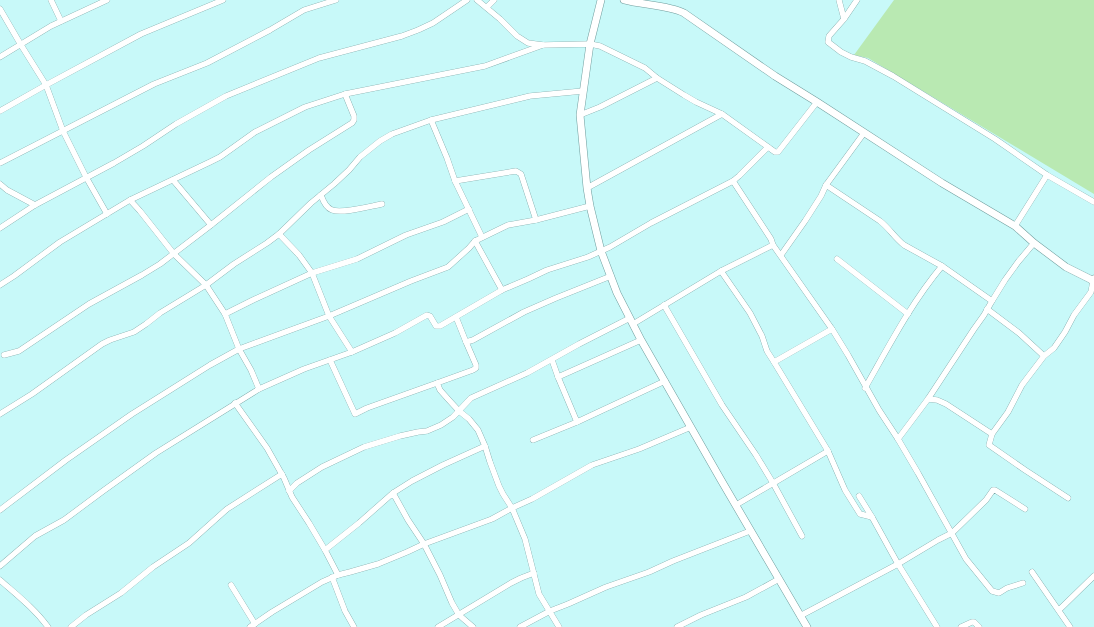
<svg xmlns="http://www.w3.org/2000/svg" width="1094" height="627" font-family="'Fira Sans Condensed',sans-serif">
	<rect width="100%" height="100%" fill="#c8f9f9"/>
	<path fill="#b9e9b2" d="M 894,0 L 1094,0 L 1094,194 L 868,58 L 854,55 Z"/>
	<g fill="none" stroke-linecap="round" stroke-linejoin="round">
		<g stroke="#709e9e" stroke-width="6">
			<g id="minor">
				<path d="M 51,0 L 61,21"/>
				<path d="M 477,0 L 500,19 L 517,36 L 528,43 L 543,45 L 590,44 L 600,46 L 645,68 L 657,78 L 684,95 L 696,102 L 722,114"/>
				<path d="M 839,0 L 844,19"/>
				<path d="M 857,0 L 844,19 L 829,36 L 828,42 L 841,52 L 851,57 L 865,61 L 893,76 L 995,139 L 1047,175 L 1094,202"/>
				<path d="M 487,7 L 494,0"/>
				<path d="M 0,9 L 21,45 L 46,85 L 63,131 L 86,177 L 107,214"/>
				<path d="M 0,57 L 51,26 L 107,0"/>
				<path d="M 0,111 L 46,85 L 141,34 L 223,0"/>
				<path d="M 580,115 L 600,107 L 657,78"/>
				<path d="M 431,120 L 447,158 L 455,181 L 482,237"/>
				<path d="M 0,163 L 154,84 L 207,63 L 270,30 L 304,10 L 336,0"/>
				<path d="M 173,180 L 211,225"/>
				<path d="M 455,181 L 516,171 L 521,174 L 536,220"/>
				<path d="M 733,181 L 771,239 L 773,245 L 832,329 L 848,355 L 879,410 L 898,439 L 918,473 L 966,559 L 992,591 L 999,593 L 1007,588 L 1023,583"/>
				<path d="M 0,184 L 7,190 L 35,205"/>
				<path d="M 826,185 L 880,221 C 889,228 895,238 904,245 L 942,266"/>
				<path d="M 587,188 L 722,114 L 768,147"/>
				<path d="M 321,195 C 323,201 327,208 332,210 C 342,214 371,206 382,204"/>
				<path d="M 1015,226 L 1047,175"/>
				<path d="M 0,228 L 35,205 L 114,163 L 143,146 L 176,124 L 226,96 L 319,58 L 402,36 L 418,30 L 433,23 L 467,0"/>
				<path d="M 279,234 L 299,255 L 312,273 L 329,316 L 352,352"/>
				<path d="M 781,255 L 805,221 L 821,196 L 826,185 L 864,133"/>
				<path d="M 837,259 L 908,314"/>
				<path d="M 721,271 L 750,313 L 762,336 L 767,351 L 774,362"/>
				<path d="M 0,285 L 14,276 L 60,242 L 130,200"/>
				<path d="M 502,290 L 475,241 L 508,225 L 536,220 L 590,206"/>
				<path d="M 664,305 L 722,405 L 756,455 L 773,483 L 802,536"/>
				<path d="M 987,309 L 1019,333 L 1044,356"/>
				<path d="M 225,314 L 253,300 L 312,273 L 357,259 L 406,235 L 443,222 L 469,209"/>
				<path d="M 456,317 L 466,342"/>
				<path d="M 633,324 L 721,271 L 773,245"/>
				<path d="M 832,329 L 774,362 L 828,451 L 845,490 L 860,514 L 872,517 L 898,564 L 937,627"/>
				<path d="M 641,340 L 558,377 L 577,422 L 665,381"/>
				<path d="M 4,355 L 19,351 L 89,304 L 142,275 L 160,264 L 211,225 L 271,177 L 309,150 L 352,123 L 354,120 L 354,116 L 345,94"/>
				<path d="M 330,360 L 355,414 L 367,408 L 437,383 L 440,390 L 448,399 L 459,411 L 469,419 L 478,430 L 485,446 L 490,462 L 499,486 L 503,494 L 512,508 L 525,539 L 539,594 L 559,627"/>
				<path d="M 552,360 L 558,377"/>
				<path d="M 437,383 L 473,370 L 476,368 L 476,365 L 466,342 L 473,340 L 524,312 L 556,298 L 611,276"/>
				<path d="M 865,388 C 889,346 911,303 942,266 L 992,301"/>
				<path d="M 259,389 L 251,370 L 239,349 L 225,314 L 206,285 L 174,254 L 140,211 L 130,200 L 210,162 L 220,157 L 255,132 L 305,107 L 345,94 L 485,66 L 543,45"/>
				<path d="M 928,399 L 937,400 L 946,404 L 992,434"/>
				<path d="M 235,403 L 267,448 L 284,478 L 292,497 L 309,523 L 325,550"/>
				<path d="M 0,414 L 32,394 L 102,344 L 110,340 L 134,332 L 146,324 L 160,313 L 206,285 L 234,264 L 267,243 L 279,234 L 311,203 L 334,184 L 349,170 L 360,157 L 380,141 L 392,134 L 431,120 L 530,96 L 583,91"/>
				<path d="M 898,439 L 928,399 L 974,329 L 984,315 L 992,301 L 1005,280 L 1018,262 L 1034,243"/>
				<path d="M 533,440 L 577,422"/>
				<path d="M 289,491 L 297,483 L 322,467 L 364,447 L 400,436 L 418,432 L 427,431 L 441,425 L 453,417 L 471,398 L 527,373 L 579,344 L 630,318"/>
				<path d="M 393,493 L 412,481 L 443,465 L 485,446"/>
				<path d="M 859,496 L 872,517"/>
				<path d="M 1068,498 L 1025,470 L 989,445 L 992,434 L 1008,412 L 1022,385 L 1044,356 L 1054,348 L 1065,332 L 1074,315 L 1091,292 L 1093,281"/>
				<path d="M 736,505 L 828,451"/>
				<path d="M 0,510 L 66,460 L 132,414 L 210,365 L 239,349 L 329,316 L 411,281 L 448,267 L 469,248 L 475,241"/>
				<path d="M 0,566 L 35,536 L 64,520 L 103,491 L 156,453 L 259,389 L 304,369 L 352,352 L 395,333 L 427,315 L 430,316 L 436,326 L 440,326 L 502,290 L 528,279 L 547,270 L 588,257 L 610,247 L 651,223 L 733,181 L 739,176 L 768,147 L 775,152 L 778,152 L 817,102"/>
				<path d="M 1032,572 L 1070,627"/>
				<path d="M 338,575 L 325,550 L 359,523 L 393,493 L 408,520 L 424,544 L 440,575 L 452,603 L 459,615 L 473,627"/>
				<path d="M 332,577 L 345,611 L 354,627"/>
				<path d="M 0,580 C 17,595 35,609 48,627"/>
				<path d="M 231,585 L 255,624"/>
				<path d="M 1059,610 L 1094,576"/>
				<path d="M 800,616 L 898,564 L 938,540 L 952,533 L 986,500 L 993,490 L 995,490 L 1025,509"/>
				<path d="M 71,627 L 86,615 L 121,593 L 153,567 L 189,543 L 227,509 L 282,474"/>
				<path d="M 250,627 L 272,612 L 322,582 L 338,575 L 350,572 L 378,564 L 407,552 L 424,544 L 492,519 L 512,508 L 532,499 L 592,465 L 639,449 L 691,427"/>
				<path d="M 438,627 L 511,583 L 521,578 L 534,573"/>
				<path d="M 520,627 L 550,611 L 568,604 L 606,587 L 649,572 L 673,561 L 750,531"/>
				<path d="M 677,627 L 701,615 L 746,597 L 779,579"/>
				<path d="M 961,627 L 972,622 L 974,622 L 979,627"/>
			</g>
		</g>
		<g stroke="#709e9e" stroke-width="8">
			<g id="major">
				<path d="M 601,0 L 590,44 L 580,115 L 587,188 L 590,206 L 601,251 L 617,293 L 641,340 L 721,480 L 807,627"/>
				<path d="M 624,0 C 642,5 669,5 684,13 L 775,76 L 817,102 L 942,183 L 1015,226 L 1034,243 L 1066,267 L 1090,279 L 1093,281 L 1094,279"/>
			</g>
		</g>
		<use href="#minor" stroke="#fff" stroke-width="5.5"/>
		<use href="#major" stroke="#fff" stroke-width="7"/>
	</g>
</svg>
